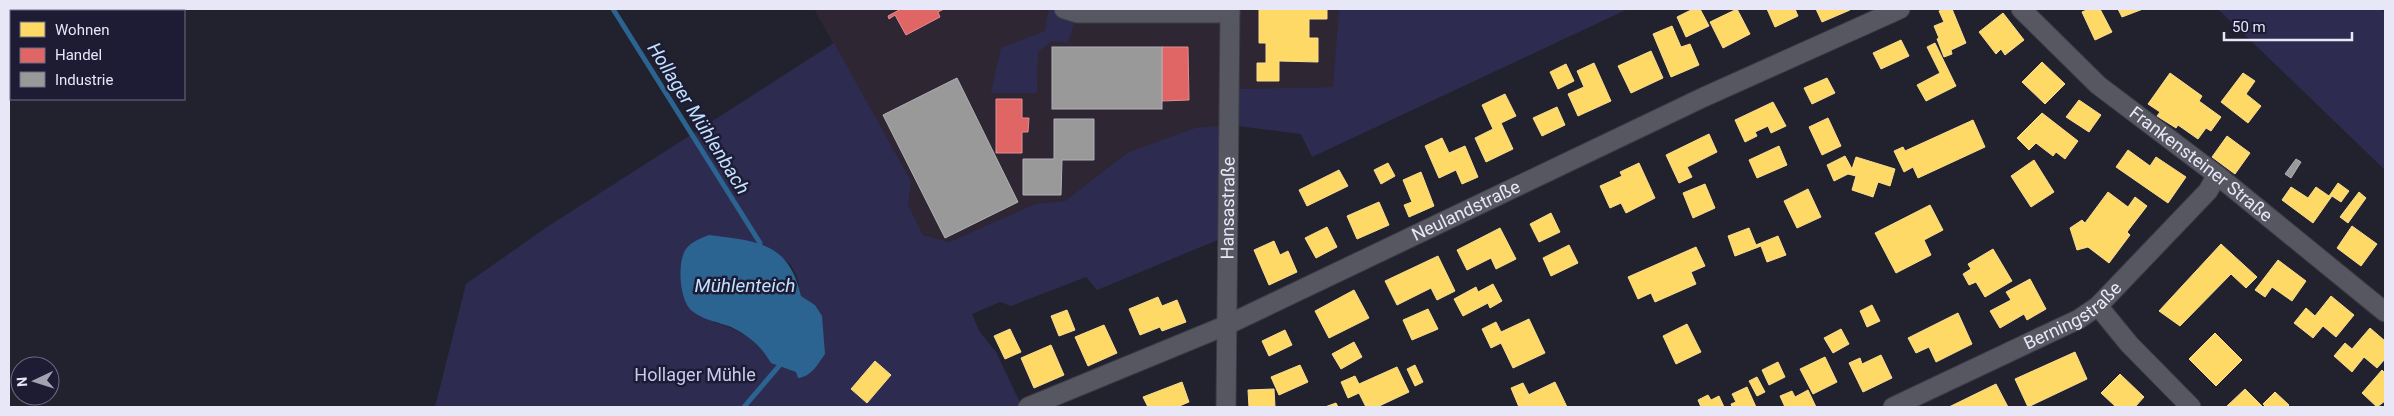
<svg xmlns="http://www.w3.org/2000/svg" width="2394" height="416" font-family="Roboto,sans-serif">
	<rect width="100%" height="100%" fill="#22222e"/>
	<path fill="#2f2634" d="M 814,9 L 1339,9 L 1334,87 L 1230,89 L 1230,125 L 1127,153 L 1065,201 L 1035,204 L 949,242 L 923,235 L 908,205 L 911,181 Z"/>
	<g fill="#2d2c50" fill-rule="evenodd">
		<path d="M 1049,9 L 1064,9 L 1077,13 L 1068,43 L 1052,41 L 1038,52 L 1037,93 L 991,93 L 1001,48 L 1045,31 Z"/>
		<path d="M 1339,9 L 1628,9 L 1312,157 L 1301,134 L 1230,125 L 1220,239 L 1097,290 L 1086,277 L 1011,306 L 1000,302 L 972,314 L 979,331 L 996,352 L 1022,407 L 435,407 L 466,284 L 544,229 L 834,43 L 911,181 L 908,205 L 923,235 L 949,242 L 1035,204 L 1065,201 L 1127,153 L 1195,128 L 1229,125 L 1230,89 L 1333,87 ZM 774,251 L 791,265 L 797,277 L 801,296 L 815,305 L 822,317 L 771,363 C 758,339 738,329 713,322 Z"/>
		<path d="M 2218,9 L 2381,9 L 2385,13 L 2385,170 Z"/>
	</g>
	<path fill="#2b6491" d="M 709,235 C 757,241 789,242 801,296 L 815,305 L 822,316 L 825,354 C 818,364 811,377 798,378 L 796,372 L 771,363 C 762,347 748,335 731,327 C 718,322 703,320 692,311 C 679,301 677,261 686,249 C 691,242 701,238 709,235 Z"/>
	<g fill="#ffd966" stroke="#f8dd92">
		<path d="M 1259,9 L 1327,9 L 1327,19 L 1309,19 L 1309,38 L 1318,38 L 1318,62 L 1279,61 L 1279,81 L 1257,81 L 1257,63 L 1266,63 L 1266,43 L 1259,43 Z"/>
		<path d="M 1693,9 L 1700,9 L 1709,26 L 1686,37 L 1677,17 Z"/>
		<path d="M 1737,9 L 1750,34 L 1723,48 L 1710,22 Z"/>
		<path d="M 1767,9 L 1795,9 L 1798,16 L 1775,27 Z"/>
		<path d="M 1816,9 L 1850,9 L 1850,10 L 1822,22 Z"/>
		<path d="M 1944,9 L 1952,9 L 1966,43 L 1951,50 L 1952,54 L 1944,57 L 1937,39 L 1939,38 L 1934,26 L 1944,22 L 1939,11 Z"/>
		<path d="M 2089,9 L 2100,9 L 2112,32 L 2095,40 L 2082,12 Z"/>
		<path d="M 2118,9 L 2143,9 L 2122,17 Z"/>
		<path d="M 2003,13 L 2024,40 L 2005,55 L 2001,49 L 1996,54 L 1979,32 Z"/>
		<path d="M 1672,26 L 1681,47 L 1690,44 L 1699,65 L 1671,77 L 1653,34 Z"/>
		<path d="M 1901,40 L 1909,56 L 1881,69 L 1873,53 Z"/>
		<path d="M 1935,43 L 1956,86 L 1926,101 L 1917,85 L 1940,73 L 1927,47 Z"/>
		<path d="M 1651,51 L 1663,78 L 1631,93 L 1618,66 Z"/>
		<path d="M 2042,62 L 2065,84 L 2045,104 L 2022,82 Z"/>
		<path d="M 1594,63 L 1611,101 L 1578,116 L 1568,94 L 1584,87 L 1577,71 Z"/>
		<path d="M 1566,64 L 1574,81 L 1558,89 L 1550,72 Z"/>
		<path d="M 2170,73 L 2202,96 L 2199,101 L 2221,117 L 2211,131 L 2206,128 L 2198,139 L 2178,125 L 2176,128 L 2157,116 L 2160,112 L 2148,104 Z"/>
		<path d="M 2243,73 L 2255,81 L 2246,94 L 2261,106 L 2248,123 L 2221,102 Z"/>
		<path d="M 1827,78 L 1835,93 L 1812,104 L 1804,88 Z"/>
		<path d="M 1505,94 L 1516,116 L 1501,123 L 1513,149 L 1486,162 L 1475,138 L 1493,129 L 1482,105 Z"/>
		<path d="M 2079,100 L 2101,115 L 2089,132 L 2066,117 Z"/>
		<path d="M 1773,102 L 1786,126 L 1771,133 L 1768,126 L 1755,132 L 1757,136 L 1745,142 L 1735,120 Z"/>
		<path d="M 1557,107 L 1565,125 L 1542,136 L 1533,118 Z"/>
		<path d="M 2042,113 L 2078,141 L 2065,159 L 2056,152 L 2053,156 L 2036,143 L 2029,150 L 2017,138 Z"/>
		<path d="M 1828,118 L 1841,146 L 1822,155 L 1809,127 Z"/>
		<path d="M 1973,120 L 1985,147 L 1918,178 L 1913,167 L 1904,172 L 1894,151 L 1903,147 L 1905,151 Z"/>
		<path d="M 1709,134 L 1717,152 L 1687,167 L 1692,177 L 1679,183 L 1666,155 Z"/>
		<path d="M 2227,136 L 2250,153 L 2235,174 L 2212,157 Z"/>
		<path d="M 1442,138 L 1449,153 L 1465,146 L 1478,177 L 1462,184 L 1456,170 L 1439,178 L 1425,146 Z"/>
		<path d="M 1779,146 L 1787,165 L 1757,178 L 1749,160 Z"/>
		<path d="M 2128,150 L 2150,166 L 2156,157 L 2186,177 L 2168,203 L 2116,167 Z"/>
		<path d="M 1845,156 L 1852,169 L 1856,157 L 1895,169 L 1890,186 L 1878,182 L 1873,197 L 1852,190 L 1856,176 L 1848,174 L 1834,181 L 1827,165 Z"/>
		<path d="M 2034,160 L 2054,192 L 2031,207 L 2011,176 Z"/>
		<path d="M 1388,163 L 1395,176 L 1381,184 L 1374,170 Z"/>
		<path d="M 1639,163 L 1655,198 L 1626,213 L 1621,203 L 1610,208 L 1600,186 L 1622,176 L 1620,172 Z"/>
		<path d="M 1339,170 L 1348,186 L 1307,206 L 1299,190 Z"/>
		<path d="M 1421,172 L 1434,206 L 1409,217 L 1404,205 L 1412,202 L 1403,180 Z"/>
		<path d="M 2338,183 L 2349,191 L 2341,202 L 2332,196 L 2313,223 L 2282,200 L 2291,187 L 2308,198 L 2316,187 L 2329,196 Z"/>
		<path d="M 1705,184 L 1715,208 L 1693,218 L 1683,193 Z"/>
		<path d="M 1808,189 L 1821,217 L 1797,228 L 1784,201 Z"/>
		<path d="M 2108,192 L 2128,207 L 2135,197 L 2147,206 L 2127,232 L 2130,235 L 2109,263 L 2088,247 L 2077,250 L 2070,228 L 2082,220 L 2085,223 Z"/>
		<path d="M 2359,192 L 2366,198 L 2348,223 L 2340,217 Z"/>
		<path d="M 1379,202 L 1389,225 L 1357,239 L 1347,216 Z"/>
		<path d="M 1930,205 L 1943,230 L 1924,240 L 1931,255 L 1896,273 L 1875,233 Z"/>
		<path d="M 1551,213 L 1560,232 L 1539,242 L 1530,224 Z"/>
		<path d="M 2352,226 L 2377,244 L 2361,266 L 2337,248 Z"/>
		<path d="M 1327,227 L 1337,247 L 1316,258 L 1305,238 Z"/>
		<path d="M 1500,228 L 1516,259 L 1496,269 L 1491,258 L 1467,270 L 1457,250 Z"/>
		<path d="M 1749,228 L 1756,245 L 1778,236 L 1786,255 L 1767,262 L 1761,246 L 1735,256 L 1728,236 Z"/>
		<path d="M 1274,241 L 1280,255 L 1288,251 L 1297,272 L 1269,285 L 1254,250 Z"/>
		<path d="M 2221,244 L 2257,277 L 2246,288 L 2231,274 L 2180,326 L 2159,311 Z"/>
		<path d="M 1569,245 L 1578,263 L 1551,276 L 1543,258 Z"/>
		<path d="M 1696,247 L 1705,266 L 1691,272 L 1696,284 L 1655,302 L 1651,293 L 1638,299 L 1628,277 Z"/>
		<path d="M 1993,249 L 2012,281 L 1985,297 L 1976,282 L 1969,285 L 1963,274 L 1971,269 L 1968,264 Z"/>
		<path d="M 1438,256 L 1455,291 L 1437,300 L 1431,288 L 1397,305 L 1385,281 Z"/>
		<path d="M 2278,260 L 2306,281 L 2292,301 L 2272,287 L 2265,297 L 2255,290 Z"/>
		<path d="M 2030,279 L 2046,309 L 2027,320 L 2024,314 L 2000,328 L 1990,311 L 2011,300 L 2006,292 Z"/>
		<path d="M 1493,284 L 1502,301 L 1490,308 L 1488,303 L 1463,316 L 1454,299 L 1476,287 L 1478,292 Z"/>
		<path d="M 1354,290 L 1369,318 L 1329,338 L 1315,311 Z"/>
		<path d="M 2331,296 L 2354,315 L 2336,337 L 2323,326 L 2313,338 L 2294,323 L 2306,308 L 2315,316 Z"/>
		<path d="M 1158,297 L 1162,306 L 1177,300 L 1186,322 L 1162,331 L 1160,327 L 1140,335 L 1129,309 Z"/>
		<path d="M 1872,305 L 1880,321 L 1867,327 L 1860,311 Z"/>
		<path d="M 1428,309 L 1438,329 L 1412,340 L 1403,320 Z"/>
		<path d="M 1067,310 L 1075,330 L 1059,336 L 1051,316 Z"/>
		<path d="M 1958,313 L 1972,344 L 1936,362 L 1929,347 L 1916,353 L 1908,338 Z"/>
		<path d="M 1529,319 L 1545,353 L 1513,368 L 1501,343 L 1491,348 L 1482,329 L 1496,322 L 1501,332 Z"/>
		<path d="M 1687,324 L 1701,352 L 1676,364 L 1663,336 Z"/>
		<path d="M 1104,325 L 1117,353 L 1088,366 L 1075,337 Z"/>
		<path d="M 2370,328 L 2385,341 L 2385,359 L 2377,368 L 2364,357 L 2352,372 L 2334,356 L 2345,343 L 2352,349 Z"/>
		<path d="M 1010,329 L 1021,352 L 1005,359 L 994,336 Z"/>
		<path d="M 1841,329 L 1849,344 L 1833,353 L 1824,338 Z"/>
		<path d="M 1285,330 L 1292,345 L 1269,356 L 1262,341 Z"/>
		<path d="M 2215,333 L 2242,360 L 2216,386 L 2189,359 Z"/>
		<path d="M 1354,342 L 1362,357 L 1341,369 L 1332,354 Z"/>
		<path d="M 1051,345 L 1064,375 L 1034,388 L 1021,358 Z"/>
		<path d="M 2075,352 L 2087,379 L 2028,407 L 2015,379 Z"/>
		<path d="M 1881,355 L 1892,378 L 1863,392 L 1849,363 L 1860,358 L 1862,364 Z"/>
		<path d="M 1825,357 L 1837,382 L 1813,394 L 1800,369 Z"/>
		<path d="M 875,361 L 891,375 L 867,403 L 851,389 Z"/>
		<path d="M 1778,362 L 1785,377 L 1769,385 L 1762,370 Z"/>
		<path d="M 1300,365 L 1308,382 L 1279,395 L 1271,377 Z"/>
		<path d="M 1415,365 L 1423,382 L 1415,386 L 1407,369 Z"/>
		<path d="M 1397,367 L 1409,392 L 1377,407 L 1366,407 L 1359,393 L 1348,398 L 1341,382 L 1355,376 L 1359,384 Z"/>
		<path d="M 2382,370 L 2385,373 L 2385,401 L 2377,407 L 2362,393 Z"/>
		<path d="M 2120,374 L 2144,397 L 2135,407 L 2116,407 L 2101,393 Z"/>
		<path d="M 1757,377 L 1765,392 L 1757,396 L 1749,381 Z"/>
		<path d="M 1182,382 L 1189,402 L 1177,407 L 1148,407 L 1143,397 Z"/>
		<path d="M 1555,382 L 1567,407 L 1532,407 L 1526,396 Z"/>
		<path d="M 1523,383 L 1529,395 L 1526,396 L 1532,407 L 1519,407 L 1511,388 Z"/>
		<path d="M 1996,384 L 2008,407 L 1949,407 Z"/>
		<path d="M 1747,387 L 1756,407 L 1732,407 L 1731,404 L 1736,402 L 1732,394 Z"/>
		<path d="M 1274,389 L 1275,407 L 1249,407 L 1248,390 Z"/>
		<path d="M 2245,389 L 2263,407 L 2226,407 Z"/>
		<path d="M 1808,390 L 1816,407 L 1785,407 L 1780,396 L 1792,391 L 1795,397 Z"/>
		<path d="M 2275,392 L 2289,405 L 2287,407 L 2266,407 L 2263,404 Z"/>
		<path d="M 1708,395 L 1711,400 L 1719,396 L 1724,407 L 1701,407 L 1698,400 Z"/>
		<path d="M 1336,403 L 1338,407 L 1325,407 Z"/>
	</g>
	<g fill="#e06666" stroke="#e28d92">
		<path d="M 901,9 L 944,9 L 938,12 L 940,17 L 906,35 L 895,15 L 889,19 L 888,16 Z"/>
		<path d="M 1162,47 L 1188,47 L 1189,100 L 1162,101 Z"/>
		<path d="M 996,99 L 1022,99 L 1022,118 L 1029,118 L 1028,132 L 1022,132 L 1022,153 L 996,153 Z"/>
	</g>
	<g fill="#999" stroke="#b0b0b6">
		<rect x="1052" y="47" width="110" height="62"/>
		<path d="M 957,78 L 1018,202 L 945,238 L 883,115 Z"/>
		<path d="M 1054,119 L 1094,119 L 1094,160 L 1062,160 L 1061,195 L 1023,195 L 1023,159 L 1054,159 Z"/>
		<path d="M 2296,159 L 2301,162 L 2291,178 L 2285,174 Z"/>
	</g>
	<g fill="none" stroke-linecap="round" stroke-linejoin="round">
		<g stroke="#2b6491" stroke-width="5">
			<path d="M 613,9 L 760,243"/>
			<path d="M 744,407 L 779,366"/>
		</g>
		<g stroke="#3c3c47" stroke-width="21">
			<g id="street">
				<path d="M 1064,9 L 1077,13 L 1230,13"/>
				<path id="s1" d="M 2021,9 L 2098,85 L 2217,175 L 2385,312"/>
				<path d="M 2098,306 L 2129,344 L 2191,407"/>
				<path id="s2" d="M 1028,407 L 1227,325 L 1704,97 L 1900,9"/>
				<path id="s3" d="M 1226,407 L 1230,9"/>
				<path id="s4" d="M 1893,407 L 2079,319 L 2098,306 L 2208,191 L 2217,175"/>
			</g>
		</g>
		<use href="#street" stroke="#575761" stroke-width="19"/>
	</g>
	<g text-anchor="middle" stroke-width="5" stroke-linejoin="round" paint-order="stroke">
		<g font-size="18" fill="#e7e7f8" stroke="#1d1c34">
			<text dy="6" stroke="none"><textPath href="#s1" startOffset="238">Frankensteiner Straße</textPath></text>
			<text dy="6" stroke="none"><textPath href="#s3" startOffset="199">Hansastraße</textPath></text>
			<text dy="6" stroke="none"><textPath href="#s2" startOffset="480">Neulandstraße</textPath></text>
			<text dy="6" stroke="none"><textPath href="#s4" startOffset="202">Berningstraße</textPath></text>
		</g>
		<g font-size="18" fill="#c9caef" stroke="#1d1c34">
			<text x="695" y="381">Hollager Mühle</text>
		</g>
		<g font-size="19" font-style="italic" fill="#c1e2fe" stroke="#1d1c34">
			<text transform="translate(699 118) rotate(58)" y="7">Hollager Mühlenbach</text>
			<text x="745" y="292">Mühlenteich</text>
		</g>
	</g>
	<rect width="2394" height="416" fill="none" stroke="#e7e7f8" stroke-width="20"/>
	<rect x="10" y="10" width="175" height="90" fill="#1d1c34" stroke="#6e6d82"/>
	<rect x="20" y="22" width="25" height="15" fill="#ffd966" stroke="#6e6d82"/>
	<text x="55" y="35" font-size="15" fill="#e7e7f8">Wohnen</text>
	<rect x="20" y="48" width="25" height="15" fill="#e06666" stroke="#6e6d82"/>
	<text x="55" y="60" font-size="15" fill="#e7e7f8">Handel</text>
	<rect x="20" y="72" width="25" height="15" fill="#999999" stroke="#6e6d82"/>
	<text x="55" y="85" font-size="15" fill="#e7e7f8">Industrie</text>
	<g transform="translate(35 381) rotate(266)"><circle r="24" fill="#1d1c34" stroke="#6e6d82"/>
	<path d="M0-4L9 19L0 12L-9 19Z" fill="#a2a2b1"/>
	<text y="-8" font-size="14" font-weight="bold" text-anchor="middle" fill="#e7e7f8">N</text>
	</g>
	<path d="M2224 32v8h128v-8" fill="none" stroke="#e7e7f8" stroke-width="2.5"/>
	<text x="2232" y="32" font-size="15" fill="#e7e7f8" stroke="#1d1c34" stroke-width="4" paint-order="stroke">50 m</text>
</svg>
